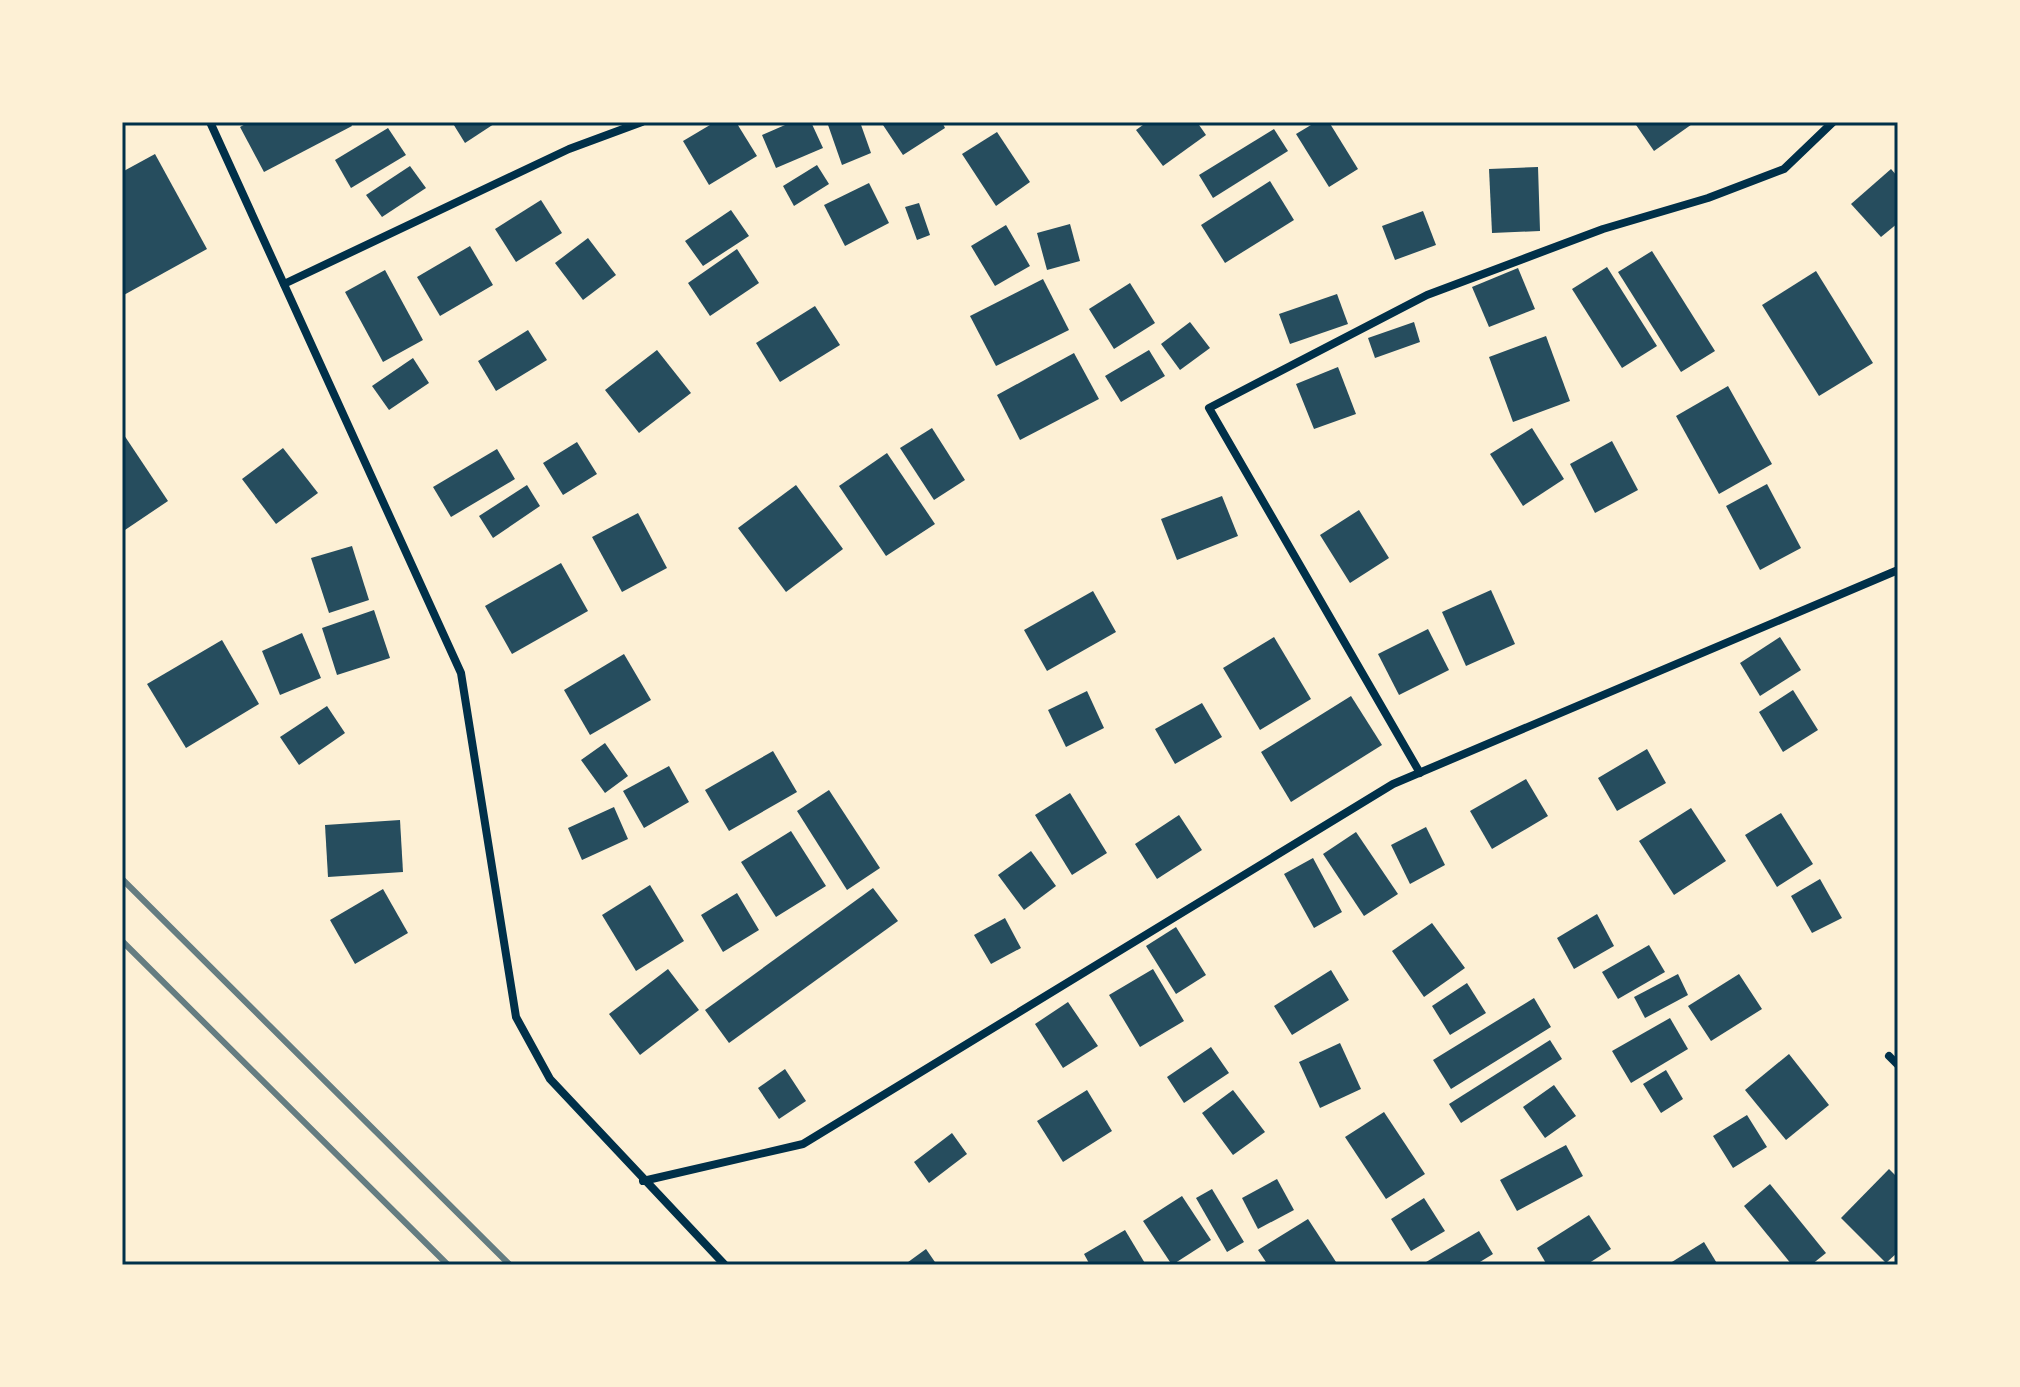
<svg xmlns="http://www.w3.org/2000/svg" width="2020" height="1387" font-family="Manrope,sans-serif">
	<rect width="100%" height="100%" fill="#fdf0d5"/>
	<g fill="#264d5e">
		<path d="M 249,122 L 350,122 L 352,126 L 264,172 L 240,127 Z"/>
		<path d="M 452,122 L 497,122 L 465,143 Z"/>
		<path d="M 715,122 L 736,122 L 757,156 L 709,185 L 683,141 Z"/>
		<path d="M 792,122 L 811,122 L 823,148 L 776,168 L 762,135 Z"/>
		<path d="M 827,122 L 860,122 L 871,153 L 842,165 Z"/>
		<path d="M 881,122 L 942,122 L 945,128 L 903,155 Z"/>
		<path d="M 1147,122 L 1197,122 L 1206,135 L 1163,166 L 1136,130 Z"/>
		<path d="M 1316,122 L 1329,122 L 1358,169 L 1329,187 L 1296,134 Z"/>
		<path d="M 1634,122 L 1695,122 L 1654,151 Z"/>
		<path d="M 388,128 L 406,155 L 351,188 L 335,160 Z"/>
		<path d="M 1274,129 L 1288,151 L 1213,198 L 1199,175 Z"/>
		<path d="M 997,132 L 1030,182 L 996,206 L 962,154 Z"/>
		<path d="M 155,154 L 207,249 L 122,296 L 122,172 Z"/>
		<path d="M 817,165 L 829,184 L 794,206 L 783,186 Z"/>
		<path d="M 410,166 L 426,188 L 382,217 L 366,195 Z"/>
		<path d="M 1538,167 L 1540,231 L 1492,233 L 1489,169 Z"/>
		<path d="M 1891,169 L 1898,177 L 1898,223 L 1881,237 L 1851,204 Z"/>
		<path d="M 1270,181 L 1294,220 L 1225,263 L 1201,225 Z"/>
		<path d="M 869,183 L 889,223 L 845,246 L 824,205 Z"/>
		<path d="M 541,200 L 562,233 L 516,262 L 495,229 Z"/>
		<path d="M 919,203 L 930,235 L 917,240 L 905,207 Z"/>
		<path d="M 731,210 L 749,236 L 703,266 L 685,241 Z"/>
		<path d="M 1423,211 L 1436,245 L 1395,260 L 1382,226 Z"/>
		<path d="M 1070,224 L 1080,261 L 1047,270 L 1037,233 Z"/>
		<path d="M 1006,225 L 1030,266 L 995,286 L 971,246 Z"/>
		<path d="M 588,238 L 616,275 L 583,300 L 555,263 Z"/>
		<path d="M 470,246 L 493,285 L 440,316 L 417,277 Z"/>
		<path d="M 737,249 L 759,283 L 710,316 L 688,283 Z"/>
		<path d="M 1652,251 L 1715,351 L 1681,372 L 1618,272 Z"/>
		<path d="M 1607,267 L 1657,346 L 1622,368 L 1572,289 Z"/>
		<path d="M 1518,268 L 1535,309 L 1489,327 L 1472,287 Z"/>
		<path d="M 385,270 L 423,340 L 383,362 L 345,292 Z"/>
		<path d="M 1816,271 L 1873,363 L 1819,396 L 1762,305 Z"/>
		<path d="M 1043,279 L 1069,330 L 996,366 L 970,316 Z"/>
		<path d="M 1130,283 L 1155,323 L 1114,349 L 1089,309 Z"/>
		<path d="M 1337,294 L 1348,324 L 1290,344 L 1279,314 Z"/>
		<path d="M 815,306 L 840,345 L 780,382 L 756,343 Z"/>
		<path d="M 1190,322 L 1210,348 L 1180,370 L 1161,344 Z"/>
		<path d="M 1414,322 L 1420,342 L 1375,358 L 1368,338 Z"/>
		<path d="M 528,330 L 547,360 L 496,391 L 478,361 Z"/>
		<path d="M 1546,336 L 1570,401 L 1513,422 L 1489,357 Z"/>
		<path d="M 657,350 L 691,393 L 639,433 L 605,390 Z"/>
		<path d="M 1149,350 L 1165,376 L 1121,402 L 1105,376 Z"/>
		<path d="M 1074,353 L 1099,399 L 1020,440 L 997,395 Z"/>
		<path d="M 413,358 L 429,383 L 389,410 L 372,386 Z"/>
		<path d="M 1338,367 L 1356,414 L 1314,429 L 1296,384 Z"/>
		<path d="M 1728,386 L 1772,464 L 1719,494 L 1676,416 Z"/>
		<path d="M 932,428 L 965,480 L 934,500 L 900,448 Z"/>
		<path d="M 1532,428 L 1564,479 L 1523,506 L 1490,454 Z"/>
		<path d="M 122,432 L 168,501 L 122,532 Z"/>
		<path d="M 1612,441 L 1638,490 L 1595,513 L 1570,464 Z"/>
		<path d="M 577,442 L 597,474 L 563,495 L 543,463 Z"/>
		<path d="M 283,448 L 318,493 L 276,524 L 242,479 Z"/>
		<path d="M 497,449 L 515,479 L 451,517 L 433,487 Z"/>
		<path d="M 887,453 L 935,524 L 886,556 L 839,486 Z"/>
		<path d="M 1767,484 L 1801,548 L 1760,570 L 1726,506 Z"/>
		<path d="M 527,485 L 540,506 L 493,538 L 479,516 Z"/>
		<path d="M 796,485 L 843,549 L 786,592 L 738,528 Z"/>
		<path d="M 1222,496 L 1238,536 L 1177,560 L 1161,519 Z"/>
		<path d="M 1359,510 L 1389,558 L 1350,583 L 1320,535 Z"/>
		<path d="M 638,513 L 667,568 L 622,592 L 592,537 Z"/>
		<path d="M 352,546 L 369,600 L 329,613 L 311,558 Z"/>
		<path d="M 561,563 L 588,611 L 512,654 L 485,606 Z"/>
		<path d="M 1491,590 L 1515,644 L 1466,666 L 1442,612 Z"/>
		<path d="M 1093,591 L 1116,632 L 1047,671 L 1024,630 Z"/>
		<path d="M 374,610 L 390,658 L 337,675 L 322,628 Z"/>
		<path d="M 1428,629 L 1449,670 L 1399,695 L 1378,654 Z"/>
		<path d="M 302,633 L 321,678 L 280,695 L 262,651 Z"/>
		<path d="M 1274,637 L 1311,699 L 1260,730 L 1223,668 Z"/>
		<path d="M 1780,637 L 1801,670 L 1760,696 L 1740,663 Z"/>
		<path d="M 222,640 L 259,704 L 186,748 L 147,684 Z"/>
		<path d="M 624,654 L 651,700 L 590,735 L 564,690 Z"/>
		<path d="M 1793,690 L 1818,730 L 1783,752 L 1759,712 Z"/>
		<path d="M 1087,691 L 1104,728 L 1066,747 L 1048,710 Z"/>
		<path d="M 1351,696 L 1382,745 L 1291,802 L 1261,752 Z"/>
		<path d="M 1202,703 L 1222,737 L 1175,764 L 1155,729 Z"/>
		<path d="M 327,706 L 345,733 L 299,765 L 280,737 Z"/>
		<path d="M 605,743 L 628,776 L 605,793 L 581,760 Z"/>
		<path d="M 1647,749 L 1666,783 L 1617,811 L 1598,778 Z"/>
		<path d="M 773,751 L 797,792 L 729,831 L 705,790 Z"/>
		<path d="M 669,766 L 689,802 L 644,828 L 623,791 Z"/>
		<path d="M 1526,779 L 1548,816 L 1492,849 L 1470,811 Z"/>
		<path d="M 829,790 L 880,868 L 847,890 L 797,811 Z"/>
		<path d="M 1070,793 L 1107,853 L 1072,875 L 1035,815 Z"/>
		<path d="M 614,807 L 628,839 L 582,860 L 568,828 Z"/>
		<path d="M 1691,808 L 1726,861 L 1674,895 L 1639,841 Z"/>
		<path d="M 1781,813 L 1813,864 L 1777,887 L 1745,835 Z"/>
		<path d="M 1179,815 L 1202,850 L 1157,879 L 1135,844 Z"/>
		<path d="M 400,820 L 403,872 L 328,877 L 325,825 Z"/>
		<path d="M 1426,827 L 1445,865 L 1410,884 L 1391,845 Z"/>
		<path d="M 791,831 L 826,886 L 776,917 L 741,862 Z"/>
		<path d="M 1356,832 L 1398,894 L 1364,916 L 1323,854 Z"/>
		<path d="M 1031,851 L 1056,886 L 1024,910 L 998,875 Z"/>
		<path d="M 1313,858 L 1342,912 L 1314,928 L 1284,874 Z"/>
		<path d="M 1820,879 L 1842,918 L 1812,933 L 1791,896 Z"/>
		<path d="M 650,885 L 684,941 L 636,971 L 602,915 Z"/>
		<path d="M 873,888 L 898,921 L 729,1043 L 705,1010 Z"/>
		<path d="M 383,889 L 408,933 L 355,964 L 330,920 Z"/>
		<path d="M 737,893 L 759,930 L 723,952 L 701,915 Z"/>
		<path d="M 1597,914 L 1614,946 L 1574,969 L 1557,938 Z"/>
		<path d="M 1005,918 L 1021,948 L 991,964 L 974,935 Z"/>
		<path d="M 1432,923 L 1465,968 L 1424,997 L 1392,951 Z"/>
		<path d="M 1176,927 L 1206,975 L 1176,994 L 1146,946 Z"/>
		<path d="M 1649,945 L 1665,972 L 1618,999 L 1602,972 Z"/>
		<path d="M 668,969 L 699,1010 L 640,1055 L 609,1014 Z"/>
		<path d="M 1153,969 L 1184,1021 L 1140,1047 L 1109,995 Z"/>
		<path d="M 1331,970 L 1349,1000 L 1292,1035 L 1274,1006 Z"/>
		<path d="M 1678,974 L 1688,995 L 1645,1018 L 1634,997 Z"/>
		<path d="M 1739,974 L 1762,1009 L 1711,1041 L 1688,1006 Z"/>
		<path d="M 1467,983 L 1486,1013 L 1450,1035 L 1432,1006 Z"/>
		<path d="M 1534,998 L 1551,1027 L 1451,1089 L 1433,1060 Z"/>
		<path d="M 1068,1002 L 1098,1046 L 1063,1068 L 1035,1024 Z"/>
		<path d="M 1670,1018 L 1688,1049 L 1631,1083 L 1612,1051 Z"/>
		<path d="M 1550,1040 L 1562,1059 L 1461,1123 L 1449,1104 Z"/>
		<path d="M 1340,1043 L 1361,1089 L 1320,1108 L 1299,1062 Z"/>
		<path d="M 1211,1047 L 1229,1073 L 1184,1103 L 1167,1077 Z"/>
		<path d="M 1789,1054 L 1829,1105 L 1786,1140 L 1745,1090 Z"/>
		<path d="M 785,1069 L 806,1101 L 779,1119 L 758,1088 Z"/>
		<path d="M 1666,1070 L 1683,1099 L 1661,1113 L 1643,1084 Z"/>
		<path d="M 1554,1085 L 1576,1116 L 1545,1138 L 1523,1107 Z"/>
		<path d="M 1087,1090 L 1112,1131 L 1063,1162 L 1037,1121 Z"/>
		<path d="M 1233,1090 L 1265,1132 L 1233,1155 L 1202,1113 Z"/>
		<path d="M 1384,1112 L 1425,1174 L 1386,1199 L 1345,1137 Z"/>
		<path d="M 1747,1115 L 1767,1147 L 1733,1168 L 1713,1136 Z"/>
		<path d="M 952,1133 L 967,1154 L 929,1183 L 914,1162 Z"/>
		<path d="M 1566,1145 L 1583,1176 L 1517,1211 L 1500,1180 Z"/>
		<path d="M 1889,1169 L 1898,1178 L 1898,1252 L 1886,1263 L 1841,1218 Z"/>
		<path d="M 1277,1179 L 1294,1210 L 1258,1229 L 1242,1198 Z"/>
		<path d="M 1770,1184 L 1826,1253 L 1811,1265 L 1792,1265 L 1744,1206 Z"/>
		<path d="M 1212,1189 L 1244,1242 L 1227,1252 L 1196,1198 Z"/>
		<path d="M 1182,1196 L 1211,1240 L 1172,1265 L 1143,1221 Z"/>
		<path d="M 1424,1198 L 1445,1231 L 1411,1251 L 1391,1219 Z"/>
		<path d="M 1589,1215 L 1611,1249 L 1586,1265 L 1547,1265 L 1537,1248 Z"/>
		<path d="M 1308,1219 L 1338,1265 L 1268,1265 L 1258,1250 Z"/>
		<path d="M 1125,1230 L 1146,1265 L 1090,1265 L 1084,1254 Z"/>
		<path d="M 1479,1231 L 1493,1254 L 1475,1265 L 1421,1265 Z"/>
		<path d="M 1704,1242 L 1718,1265 L 1667,1265 Z"/>
		<path d="M 926,1249 L 937,1265 L 904,1265 Z"/>
	</g>
	<g fill="none" stroke-linecap="round" stroke-linejoin="round">
		<g stroke="#003049" stroke-width="8">
			<path d="M 210,122 L 461,673 L 516,1017 L 550,1079 L 725,1265"/>
			<path d="M 284,284 L 569,149 L 642,122"/>
			<path d="M 1420,773 L 1209,408 L 1427,295 L 1603,229 L 1708,198 L 1784,169 L 1833,122"/>
			<path d="M 1889,1056 L 1898,1065"/>
			<path d="M 643,1181 L 803,1144 L 1393,784 L 1898,570"/>
		</g>
		<g stroke="#657d81" stroke-width="6">
			<path d="M 122,879 L 510,1265"/>
			<path d="M 122,941 L 448,1265"/>
		</g>
	</g>
	<rect width="2020" height="1387" fill="none" stroke="#fdf0d5" stroke-width="248"/>
	<rect x="124" y="124" width="1772" height="1139" fill="none" stroke="#003049" stroke-width="3"/>
</svg>
